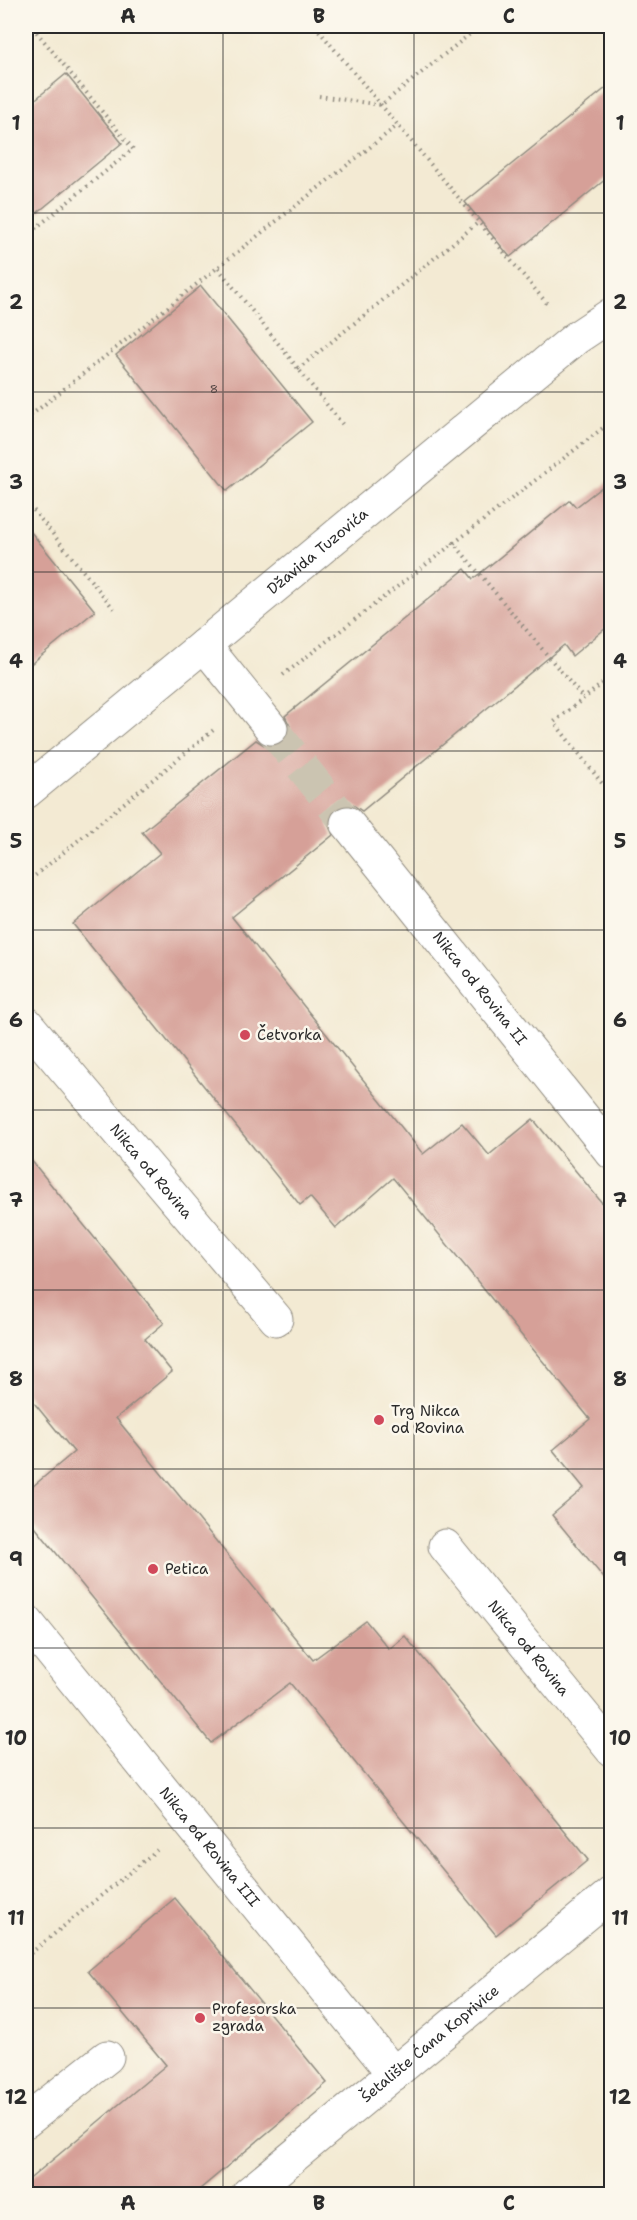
<svg xmlns="http://www.w3.org/2000/svg" width="637" height="2220" font-family="'Shantell Sans',sans-serif">
	<rect width="100%" height="100%" fill="#fbf7ec"/>
	<filter id="ink" filterUnits="userSpaceOnUse"><feTurbulence type="fractalNoise" baseFrequency=".0167" numOctaves="2"/><feDisplacementMap in="SourceGraphic" scale="12" xChannelSelector="R" yChannelSelector="G"/><feConvolveMatrix kernelMatrix="1 2 1 2 8 2 1 2 1" color-interpolation-filters="sRGB"/></filter>
	<filter id="wash" filterUnits="userSpaceOnUse"><feTurbulence type="fractalNoise" baseFrequency=".008" numOctaves="4" result="noise"/><feDisplacementMap in="SourceGraphic" scale="24" xChannelSelector="R" yChannelSelector="G"/><feGaussianBlur stdDeviation="1.35" result="paint"/><feColorMatrix in="noise" values="0 0 0 0 0 0 0 0 0 0 0 0 0 0 0 0 0 1.4 0 .05"/><feComposite in="paint" operator="in"/></filter>
	<g filter="url(#wash)">
		<rect width="100%" height="100%" fill="#f3ead3"/>
		<g id="blocks">
			<g fill="#d6a098">
				<path d="M 66,74 L 122,143 L 26,222 L 26,107 Z"/>
				<path d="M 612,83 L 612,174 L 510,257 L 465,202 Z"/>
				<path d="M 201,286 L 312,422 L 227,491 L 116,355 Z"/>
				<path d="M 612,479 L 612,623 L 572,656 L 564,645 L 362,811 L 353,805 L 345,804 L 336,808 L 329,817 L 329,826 L 333,835 L 232,917 L 423,1154 L 462,1123 L 489,1155 L 533,1119 L 612,1215 L 612,1588 L 552,1515 L 584,1488 L 553,1450 L 590,1419 L 393,1178 L 336,1228 L 310,1197 L 300,1205 L 73,924 L 160,853 L 142,832 L 256,740 L 264,745 L 273,747 L 283,742 L 289,734 L 290,726 L 285,716 L 465,569 L 473,579 L 570,500 L 576,507 Z"/>
				<path d="M 26,526 L 95,611 L 26,668 Z"/>
				<path d="M 26,1154 L 164,1323 L 145,1339 L 172,1372 L 116,1418 L 313,1660 L 366,1621 L 389,1649 L 405,1636 L 588,1860 L 496,1935 L 290,1683 L 211,1743 L 26,1516 L 26,1492 L 74,1452 L 26,1393 Z"/>
				<path d="M 175,1898 L 327,2083 L 194,2194 L 26,2194 L 26,2182 L 166,2065 L 88,1971 Z"/>
			</g>
		</g>
	</g>
	<g filter="url(#ink)">
		<use href="#blocks" fill-opacity="0" stroke="#8f8a7f" stroke-width="1.5"/>
		<g fill="none" stroke-linecap="round" stroke-linejoin="round">
			<path stroke="#cbc4b1" stroke-width="33" stroke-dasharray="33 16" stroke-linecap="butt" d="M 271,728 L 347,823"/>
			<g stroke="#8f8a7f" stroke-width="35">
				<g id="street">
					<path d="M 204,645 L 271,728"/>
					<path id="s1" d="M 26,792 L 576,338 L 612,314"/>
					<path id="s2" d="M 347,823 L 612,1153"/>
					<path id="s3" d="M 26,1023 L 276,1319"/>
					<path id="s4" d="M 445,1546 L 612,1750"/>
					<path id="s5" d="M 26,1621 L 394,2074"/>
					<path d="M 26,2121 L 107,2057"/>
					<path id="s6" d="M 248,2194 L 612,1893"/>
				</g>
			</g>
			<g stroke="#8f8a7f" stroke-width="4" stroke-dasharray="1.5 4.5" stroke-linecap="butt">
				<path d="M 315,26 L 549,306"/>
				<path d="M 319,96 L 381,105 L 480,26"/>
				<path d="M 26,236 L 133,149 L 34,29 L 47,26"/>
				<path d="M 218,268 L 343,425"/>
				<path d="M 298,369 L 479,222"/>
				<path d="M 26,419 L 398,125"/>
				<path d="M 26,501 L 114,609"/>
				<path d="M 453,542 L 583,698"/>
				<path d="M 283,675 L 612,421"/>
				<path d="M 612,676 L 554,722 L 612,796"/>
				<path d="M 26,883 L 216,728"/>
				<path d="M 26,1957 L 157,1850"/>
			</g>
			<use href="#street" stroke="#fff" stroke-width="33"/>
		</g>
	</g>
	<path fill="none" stroke="#2b2b2b" stroke-width="1.5" stroke-opacity="0.55" d="M 223,26 L 223,2194M 414,26 L 414,2194M 26,213 L 612,213M 26,392 L 612,392M 26,572 L 612,572M 26,751 L 612,751M 26,930 L 612,930M 26,1110 L 612,1110M 26,1290 L 612,1290M 26,1469 L 612,1469M 26,1648 L 612,1648M 26,1828 L 612,1828M 26,2008 L 612,2008"/>
	<g fill="#d1495b" stroke="#fbf7ec" stroke-width="2">
		<circle cx="245" cy="1035" r="6"/>
		<circle cx="379" cy="1420" r="6"/>
		<circle cx="153" cy="1569" r="6"/>
		<circle cx="200" cy="2018" r="6"/>
	</g>
	<g text-anchor="middle" stroke-width="5" stroke-linejoin="round" paint-order="stroke">
		<g font-size="12" fill="#564846">
			<text x="214" y="393">8</text>
		</g>
		<g font-size="15" fill="#2b2b2b" stroke="#fbf7ec">
			<text dy="5" stroke="none"><textPath href="#s1" startOffset="378">Džavida Tuzovića</textPath></text>
			<text dy="5" stroke="none"><textPath href="#s2" startOffset="212">Nikca od Rovina II</textPath></text>
			<text dy="5" stroke="none"><textPath href="#s3" startOffset="194">Nikca od Rovina</textPath></text>
			<text dy="5" stroke="none"><textPath href="#s4" startOffset="132">Nikca od Rovina</textPath></text>
			<text dy="5" stroke="none"><textPath href="#s5" startOffset="291">Nikca od Rovina III</textPath></text>
			<text dy="5" stroke="none"><textPath href="#s6" startOffset="236">Šetalište Ćana Koprivice</textPath></text>
		</g>
		<g font-size="15" fill="#2b2b2b" stroke="#fbf7ec" text-anchor="start">
			<text x="257" y="1040">Četvorka</text>
			<text x="391" y="1416">Trg Nikca<tspan x="391" dy="17">od Rovina</tspan></text>
			<text x="165" y="1574">Petica</text>
			<text x="212" y="2014">Profesorska<tspan x="212" dy="17">zgrada</tspan></text>
		</g>
	</g>
	<rect width="637" height="2220" fill="none" stroke="#fbf7ec" stroke-width="66"/>
	<rect x="33" y="33" width="571" height="2154" fill="none" stroke="#2b2b2b" stroke-width="2"/>
	<g font-size="20" text-anchor="middle" font-weight="bold" fill="#2b2b2b">
		<text x="128" y="23">A</text>
		<text x="319" y="23">B</text>
		<text x="509" y="23">C</text>
		<text x="16" y="130">1</text>
		<text x="620" y="130">1</text>
		<text x="16" y="309">2</text>
		<text x="620" y="309">2</text>
		<text x="16" y="489">3</text>
		<text x="620" y="489">3</text>
		<text x="16" y="668">4</text>
		<text x="620" y="668">4</text>
		<text x="16" y="848">5</text>
		<text x="620" y="848">5</text>
		<text x="16" y="1027">6</text>
		<text x="620" y="1027">6</text>
		<text x="16" y="1207">7</text>
		<text x="620" y="1207">7</text>
		<text x="16" y="1386">8</text>
		<text x="620" y="1386">8</text>
		<text x="16" y="1566">9</text>
		<text x="620" y="1566">9</text>
		<text x="16" y="1745">10</text>
		<text x="620" y="1745">10</text>
		<text x="16" y="1925">11</text>
		<text x="620" y="1925">11</text>
		<text x="16" y="2104">12</text>
		<text x="620" y="2104">12</text>
		<text x="128" y="2210">A</text>
		<text x="319" y="2210">B</text>
		<text x="509" y="2210">C</text>
	</g>
</svg>
